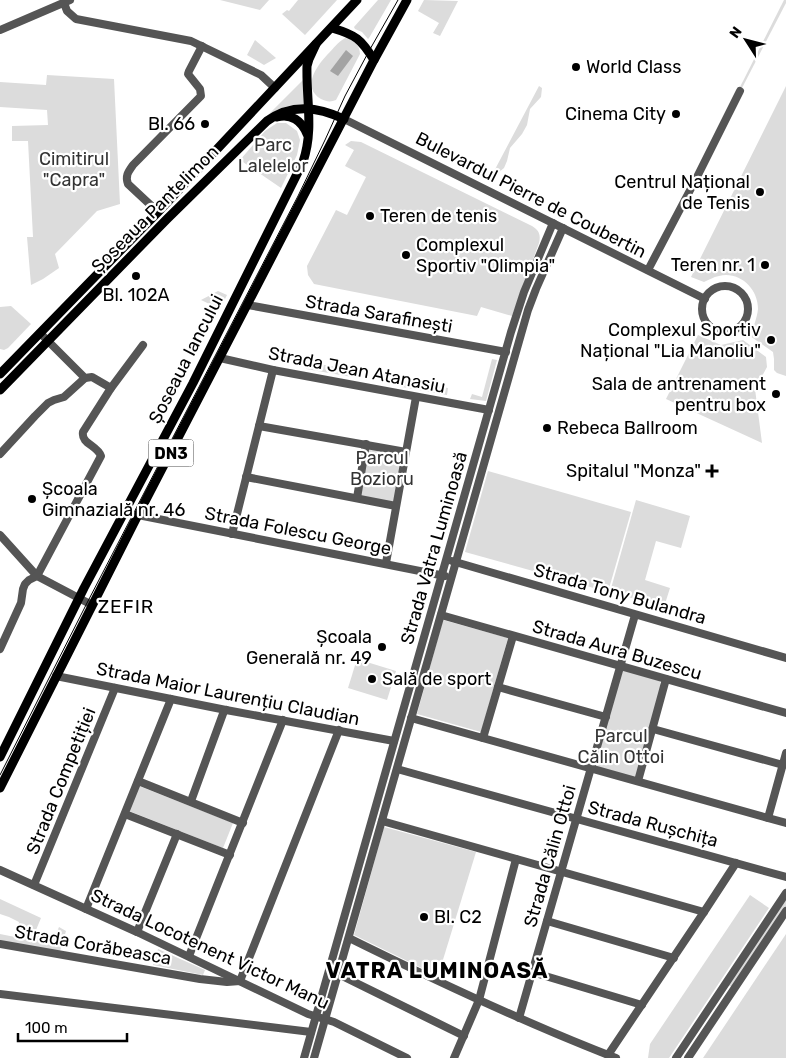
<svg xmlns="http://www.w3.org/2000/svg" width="786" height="1058" font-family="Rubik,sans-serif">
	<rect width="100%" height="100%" fill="#fff"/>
	<g fill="#dcdcdc">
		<path d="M 220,0 L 269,0 L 260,10 Z"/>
		<path d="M 298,0 L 337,0 L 305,35 L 282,14 L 287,10 L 289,11 Z"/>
		<path d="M 378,0 L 391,0 L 369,38 L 368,39 L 362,32 L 355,29 L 354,27 Z"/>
		<path d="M 424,0 L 458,1 L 440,36 L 433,33 L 439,23 L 418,11 Z"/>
		<path d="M 784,0 L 786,0 L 786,3 L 742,88 L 740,87 Z"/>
		<path d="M 345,38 C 354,39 360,46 360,54 L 336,100 C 331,102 327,102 321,99 C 301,87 317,66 327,55 C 333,49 338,42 345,38 Z"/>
		<path d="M 255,40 L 276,58 L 264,65 L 247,55 Z"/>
		<path d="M 47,75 L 114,79 L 120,204 L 97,211 L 55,254 L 59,268 L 43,279 L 31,285 L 27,237 L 33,237 L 28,141 L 12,141 L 12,126 L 48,125 L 47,110 L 0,107 L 0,82 L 46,85 Z"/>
		<path d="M 304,79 L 306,105 C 290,104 280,107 268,117 L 267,116 Z"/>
		<path d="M 539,86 L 542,88 L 541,97 L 530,109 L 527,125 L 522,134 L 510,148 L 507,161 L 504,168 L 498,173 L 492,175 Z"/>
		<path d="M 786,86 L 786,376 L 777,373 L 774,370 L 774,359 L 773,352 L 750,336 C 753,328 757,318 758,309 C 758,288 739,271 719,276 C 713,277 709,280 704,282 L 691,277 Z"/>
		<path d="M 277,123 L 286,123 L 297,131 L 300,140 L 297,155 L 281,188 L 240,160 L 265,131 Z"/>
		<path d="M 351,141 L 361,142 L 532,226 C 539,230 541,235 539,243 L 512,316 L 481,307 L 477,316 L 314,284 L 308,275 L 307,266 L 336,210 L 347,215 L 366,177 L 345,166 L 354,150 L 345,145 Z"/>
		<path d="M 218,291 L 227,295 L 220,309 L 201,300 Z"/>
		<path d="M 11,306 L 31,324 L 8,348 L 4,350 L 0,349 L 0,307 Z"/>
		<path d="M 698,335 L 721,345 L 743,340 L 766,357 L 767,367 L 755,389 L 762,443 L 666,399 Z"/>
		<path d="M 492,359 L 497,360 L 486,401 L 470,399 L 472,394 L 482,397 Z"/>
		<path d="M 308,362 L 353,370 L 352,377 L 306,369 Z"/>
		<path d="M 403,380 L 448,388 L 447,395 L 402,387 Z"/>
		<path d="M 367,447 L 404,454 L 395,503 L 359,496 Z"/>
		<path d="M 488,471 L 631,512 L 608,592 L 465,552 Z"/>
		<path d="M 636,500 L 690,516 L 681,548 L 656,541 L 645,580 L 670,588 L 664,607 L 610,592 Z"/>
		<path d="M 443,620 L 508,638 L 481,732 L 417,714 Z"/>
		<path d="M 357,659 L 396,671 L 387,700 L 348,688 Z"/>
		<path d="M 624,668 L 659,679 L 661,685 L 636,776 L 632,778 L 596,768 L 594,764 L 621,671 Z"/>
		<path d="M 139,786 L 233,823 L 223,848 L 129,811 Z"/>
		<path d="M 384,827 L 476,852 L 438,976 L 354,935 Z"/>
		<path d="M 750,895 L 769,908 L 669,1058 L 648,1058 L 650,1044 Z"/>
		<path d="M 786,896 L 786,907 L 732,987 L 728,985 Z"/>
		<path d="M 0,899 L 41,918 L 36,930 L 54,939 L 59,927 L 66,931 L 60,951 L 0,941 L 0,934 L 15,937 L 19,922 L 9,917 L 0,914 Z"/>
		<path d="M 786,934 L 786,1058 L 703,1058 Z"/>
		<path d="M 158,949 L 205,970 L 203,975 L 153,965 Z"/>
	</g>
	<path fill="#a3a3a3" d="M 346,50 L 353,56 L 338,76 L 330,71 Z"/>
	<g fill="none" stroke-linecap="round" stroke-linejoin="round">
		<g stroke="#555" stroke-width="8">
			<path d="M 64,3 L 67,11 L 76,19 L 191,41 L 261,75 L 275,88"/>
			<path d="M 0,30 L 70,0"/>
			<path d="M 344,119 L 705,299"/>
			<path d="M 158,212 L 128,184 C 125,176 128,172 133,165 L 201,96 L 200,89 L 188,74 L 189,71 L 202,46"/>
			<path d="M 648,270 L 697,177 L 740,91"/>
			<circle cx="725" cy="309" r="23"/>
			<path d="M 248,305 L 506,352"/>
			<path d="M 40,333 L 85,378 L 92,377 L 111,388"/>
			<path d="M 220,358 L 273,370 L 489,410"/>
			<path d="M 259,426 L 406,452"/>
			<path d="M 0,454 L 35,416 L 48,403 L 54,400 L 64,397 L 85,378"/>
			<path d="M 246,477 L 396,506"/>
			<path d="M 357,498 L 366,444"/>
			<path d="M 138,515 L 445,576"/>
			<path d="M 232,534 L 273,370"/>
			<path d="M 0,535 L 37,576 L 92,605"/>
			<path d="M 452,561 L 786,658"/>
			<path d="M 386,563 L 416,397"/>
			<path d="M 441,615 L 786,713"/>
			<path d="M 0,649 L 21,603 L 23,589 L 25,584 L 29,580 L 37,576 L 101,456 C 97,445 81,444 83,432 L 111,388 L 143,345"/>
			<path d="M 56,676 L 226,710 L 394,741"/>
			<path d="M 498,687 L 606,717"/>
			<path d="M 411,718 L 786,823"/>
			<path d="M 653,729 L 783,765"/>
			<path d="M 483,738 L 513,636"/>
			<path d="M 397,769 L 786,877"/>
			<path d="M 138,781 L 243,823"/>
			<path d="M 638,781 L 666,679"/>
			<path d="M 191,801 L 224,711 L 226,710"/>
			<path d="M 125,814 L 230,855"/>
			<path d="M 768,818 L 786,753"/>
			<path d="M 382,821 L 704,912"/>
			<path d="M 0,870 L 137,932 L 308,1014 L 334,1022 L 407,1058"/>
			<path d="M 34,885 L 115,688"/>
			<path d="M 86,909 L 171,699"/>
			<path d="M 547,921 L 674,958"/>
			<path d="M 137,932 L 177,834"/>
			<path d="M 349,938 C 436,981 525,1023 616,1058"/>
			<path d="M 0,944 L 200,979 L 227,982 L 240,981 L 339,730"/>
			<path d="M 189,956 L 283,720"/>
			<path d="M 532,972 L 642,1005"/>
			<path d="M 338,974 L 464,1036"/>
			<path d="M 0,994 L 311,1032"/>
			<path d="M 519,1018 L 635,615"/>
			<path d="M 608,1055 L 704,912 L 736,863"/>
			<path d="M 304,1058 L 511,332 L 524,292 L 553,223"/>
			<path d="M 314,1058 L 528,310 L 536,289 L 563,228"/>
			<path d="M 454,1058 L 479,1000 L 516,859"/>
			<path d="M 676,1058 L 786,893"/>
			<path d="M 688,1058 L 786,911"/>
		</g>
		<g stroke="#000" stroke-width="9">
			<path d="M 332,28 C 356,35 361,39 374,60"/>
			<path d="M 277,117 C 291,113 302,121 307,134"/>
			<path d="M 0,374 L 158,212 L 357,0"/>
			<path d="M 0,390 L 167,219 L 267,121 C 292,103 318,107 344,119"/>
			<path d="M 0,757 L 84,588 L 193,383 L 303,162 C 314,129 306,100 307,66 L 309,59 L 316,44"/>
			<path d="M 0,788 L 138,515 L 374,60 L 407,0"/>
		</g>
		<path stroke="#000" stroke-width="1" d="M 0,775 L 87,603 L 298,196 L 325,140 L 345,96 L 369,51 L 398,0"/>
	</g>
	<g fill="#000" stroke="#fff" stroke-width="2">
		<circle cx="576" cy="67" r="5"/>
		<circle cx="676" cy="114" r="5"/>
		<circle cx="205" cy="124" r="5"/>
		<circle cx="760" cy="192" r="5"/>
		<circle cx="370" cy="216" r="5"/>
		<circle cx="406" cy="255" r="5"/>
		<circle cx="765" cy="265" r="5"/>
		<circle cx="136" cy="276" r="5"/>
		<circle cx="771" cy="340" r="5"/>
		<circle cx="776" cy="394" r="5"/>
		<circle cx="547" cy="428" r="5"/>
		<path d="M709.5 463.5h5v5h5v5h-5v5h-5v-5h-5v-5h5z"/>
		<circle cx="32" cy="499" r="5"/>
		<circle cx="382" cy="647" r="5"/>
		<circle cx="372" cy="679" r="5"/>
		<circle cx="424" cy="917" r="5"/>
	</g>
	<g text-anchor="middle" stroke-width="4.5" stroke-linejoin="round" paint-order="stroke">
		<rect fill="#fff" stroke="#4c4c4c" stroke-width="1" x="148.5" y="439.5" width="45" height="27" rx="4"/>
		<g font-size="16" font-weight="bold" fill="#000">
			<text x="171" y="459">DN3</text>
		</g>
		<g font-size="18" fill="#000" stroke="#fff" text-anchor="end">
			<text x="586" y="73" text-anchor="start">World Class</text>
			<text x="666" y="120">Cinema City</text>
			<text x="195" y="130">Bl. 66</text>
			<text x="750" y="188">Centrul Național<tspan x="750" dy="21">de Tenis</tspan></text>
			<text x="380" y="222" text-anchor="start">Teren de tenis</text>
			<text x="416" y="251" text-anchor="start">Complexul<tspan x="416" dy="21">Sportiv "Olimpia"</tspan></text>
			<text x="755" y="271">Teren nr. 1</text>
			<text x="136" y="301" text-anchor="middle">Bl. 102A</text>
			<text x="761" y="336">Complexul Sportiv<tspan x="761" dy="21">Național "Lia Manoliu"</tspan></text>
			<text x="766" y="390">Sala de antrenament<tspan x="766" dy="21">pentru box</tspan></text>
			<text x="557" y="434" text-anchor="start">Rebeca Ballroom</text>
			<text x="701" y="477">Spitalul "Monza"</text>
			<text x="42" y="495" text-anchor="start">Școala<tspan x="42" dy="21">Gimnazială nr. 46</tspan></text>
			<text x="372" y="643">Școala<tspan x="372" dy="21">Generală nr. 49</tspan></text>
			<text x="382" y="685" text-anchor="start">Sală de sport</text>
			<text x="434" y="923" text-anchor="start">Bl. C2</text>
		</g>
		<g font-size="18" fill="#333" stroke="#fff">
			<text x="273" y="151">Parc<tspan x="273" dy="21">Lalelelor</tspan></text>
			<text x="74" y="165">Cimitirul<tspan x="74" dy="21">"Capra"</tspan></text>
			<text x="382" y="464">Parcul<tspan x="382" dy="21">Bozioru</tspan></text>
			<text x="621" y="742">Parcul<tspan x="621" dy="21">Călin Ottoi</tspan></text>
		</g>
		<g font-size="18" fill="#000" stroke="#fff">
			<text transform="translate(531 195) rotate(27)" y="6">Bulevardul Pierre de Coubertin</text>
			<text transform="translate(155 209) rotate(-45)" y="6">Șoseaua Pantelimon</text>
			<text transform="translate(379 314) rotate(10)" y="6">Strada Sarafinești</text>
			<text transform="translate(186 359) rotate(-63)" y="6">Șoseaua Iancului</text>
			<text transform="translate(357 370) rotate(11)" y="6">Strada Jean Atanasiu</text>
			<text transform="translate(298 531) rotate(11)" y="6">Strada Folescu George</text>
			<text transform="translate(434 548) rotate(-74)" y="6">Strada Vatra Luminoasă</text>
			<text transform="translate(620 594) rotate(16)" y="6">Strada Tony Bulandra</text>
			<text transform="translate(617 650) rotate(16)" y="6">Strada Aura Buzescu</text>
			<text transform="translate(228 694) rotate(11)" y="6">Strada Maior Laurențiu Claudian</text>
			<text transform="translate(61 781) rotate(-68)" y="6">Strada Competiției</text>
			<text transform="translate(653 824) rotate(15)" y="6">Strada Rușchița</text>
			<text transform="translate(550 856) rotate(-74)" y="6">Strada Călin Ottoi</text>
			<text transform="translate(93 945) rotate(10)" y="6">Strada Corăbeasca</text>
			<text transform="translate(210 949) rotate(25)" y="6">Strada Locotenent Victor Manu</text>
		</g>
		<g font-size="19" letter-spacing="1" fill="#000" stroke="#fff">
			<text x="126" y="613">ZEFIR</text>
		</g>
		<g font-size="22" font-weight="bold" letter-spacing="1" fill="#000" stroke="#fff">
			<text x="437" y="978">VATRA LUMINOASĂ</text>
		</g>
	</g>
	<g transform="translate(746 40) rotate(306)" stroke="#ffffff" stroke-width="4" paint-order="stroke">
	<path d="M0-4L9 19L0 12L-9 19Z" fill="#000000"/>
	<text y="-8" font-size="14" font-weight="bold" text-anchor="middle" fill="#000000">N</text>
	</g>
	<path d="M18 1033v8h109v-8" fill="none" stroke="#000000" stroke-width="2.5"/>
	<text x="25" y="1033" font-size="15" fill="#000000" stroke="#ffffff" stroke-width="4" paint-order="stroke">100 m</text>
</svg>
